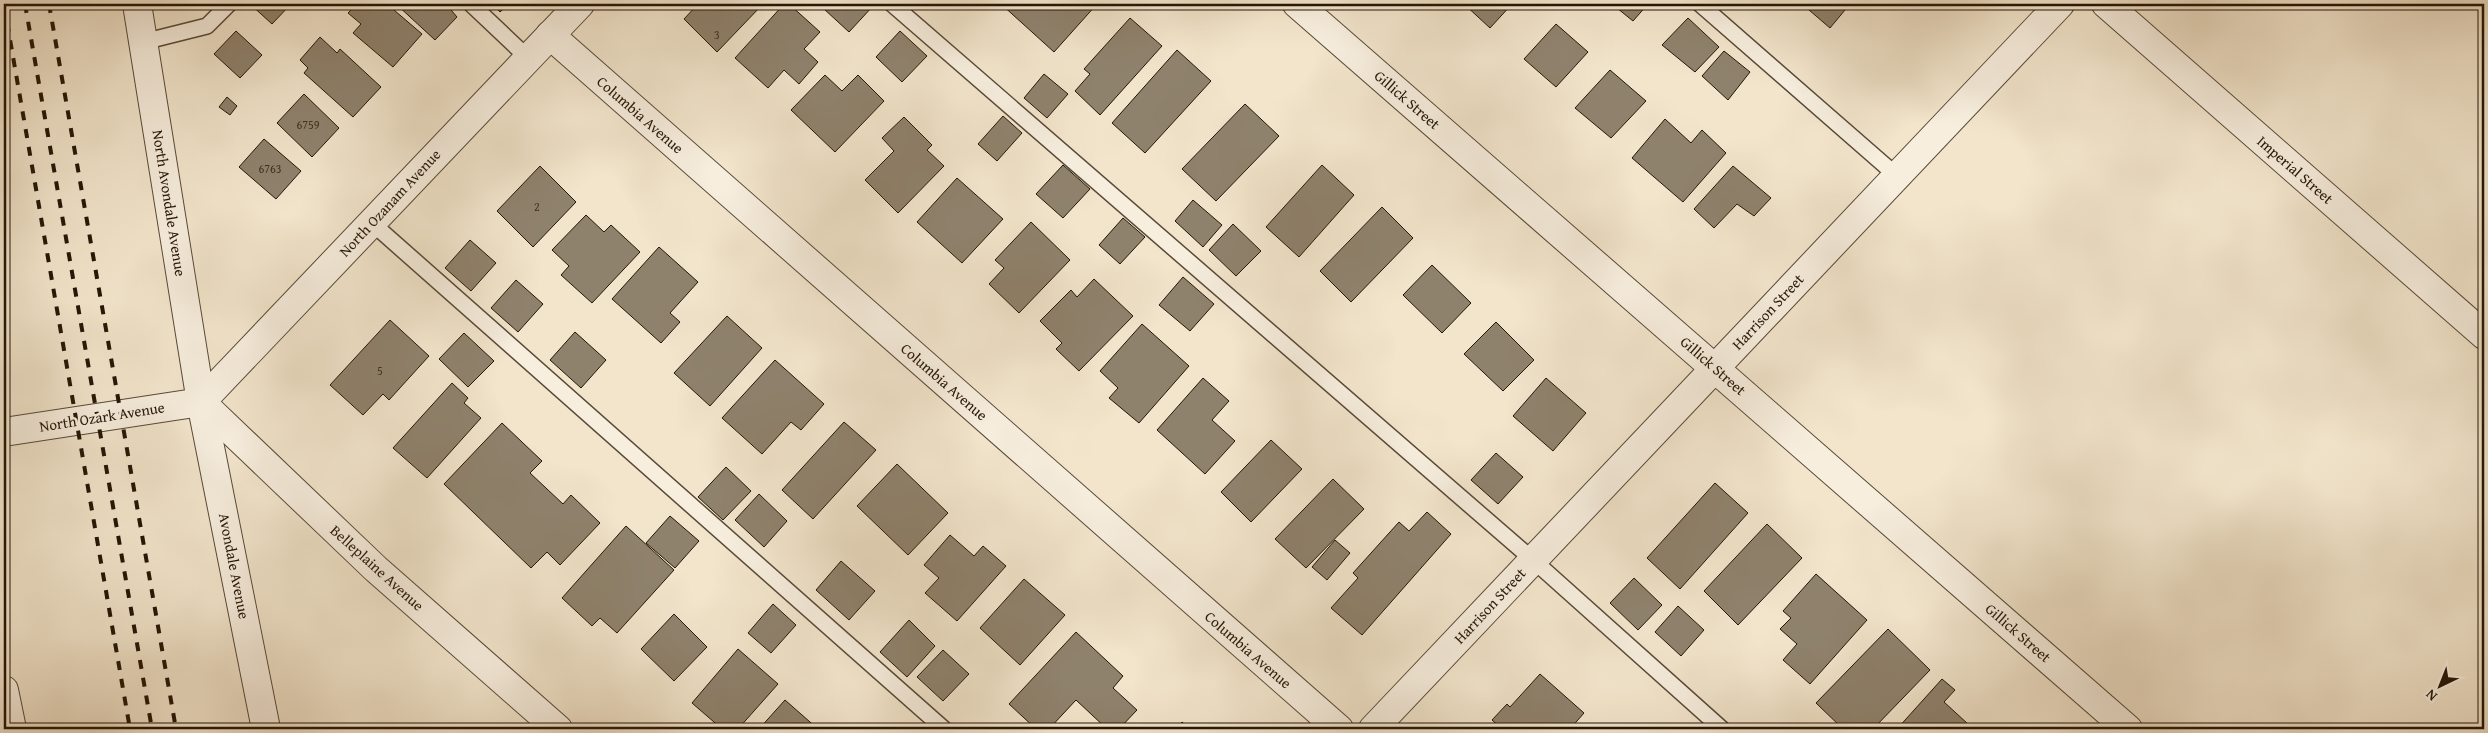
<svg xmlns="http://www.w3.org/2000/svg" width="2488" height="733" font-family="'Gentium Book Plus',serif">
	<rect width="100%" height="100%" fill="#f2e5cc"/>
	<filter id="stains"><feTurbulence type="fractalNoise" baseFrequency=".004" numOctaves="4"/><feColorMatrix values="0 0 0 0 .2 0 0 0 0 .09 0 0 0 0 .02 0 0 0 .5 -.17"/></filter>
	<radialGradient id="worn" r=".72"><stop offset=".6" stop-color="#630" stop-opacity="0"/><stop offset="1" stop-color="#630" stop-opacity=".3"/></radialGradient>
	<g fill="#8f826d" stroke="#241607">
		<path d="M 250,4 L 291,4 L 272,24 Z"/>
		<path d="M 357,4 L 387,4 L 422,34 L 393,67 L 353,33 L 361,24 L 348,13 Z"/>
		<path d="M 396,4 L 446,4 L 457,17 L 435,40 Z"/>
		<path d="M 492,4 L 509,4 L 500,12 Z"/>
		<path d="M 698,4 L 763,4 L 717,52 L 684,19 Z"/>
		<path d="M 784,4 L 789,4 L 820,32 L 804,49 L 818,62 L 799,84 L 784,70 L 768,88 L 735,58 Z"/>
		<path d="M 828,4 L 870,4 L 873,6 L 849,32 L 824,9 Z"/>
		<path d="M 1001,4 L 1097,4 L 1054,52 Z"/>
		<path d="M 1464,4 L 1512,4 L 1490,28 Z"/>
		<path d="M 1612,4 L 1648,4 L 1633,21 Z"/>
		<path d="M 1802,4 L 1850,4 L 1830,28 Z"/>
		<path d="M 1130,18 L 1162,46 L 1100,115 L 1075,91 L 1090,74 L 1084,69 Z"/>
		<path d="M 1688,18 L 1719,47 L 1695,72 L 1662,45 Z"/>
		<path d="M 1556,24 L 1588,52 L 1556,87 L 1524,59 Z"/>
		<path d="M 236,31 L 262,55 L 240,78 L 214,54 Z"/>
		<path d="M 900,31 L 927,56 L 902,82 L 876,57 Z"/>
		<path d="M 320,37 L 337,53 L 340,49 L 381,87 L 353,117 L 304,73 L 308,68 L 300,60 Z"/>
		<path d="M 1177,50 L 1211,81 L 1145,153 L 1112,123 Z"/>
		<path d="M 1724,51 L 1750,72 L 1728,100 L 1702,76 Z"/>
		<path d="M 1610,70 L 1646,101 L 1611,138 L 1575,108 Z"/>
		<path d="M 1044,74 L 1068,94 L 1047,118 L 1024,98 Z"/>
		<path d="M 825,75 L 842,91 L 858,75 L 884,101 L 835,152 L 791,110 Z"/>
		<path d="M 304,94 L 339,128 L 312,157 L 277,123 Z"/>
		<path d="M 227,97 L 237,106 L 230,115 L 219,107 Z"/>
		<path d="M 1245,104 L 1279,136 L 1216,201 L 1182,169 Z"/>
		<path d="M 1003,116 L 1022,133 L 997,161 L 978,144 Z"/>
		<path d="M 904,117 L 932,145 L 927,150 L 944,166 L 898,213 L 865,180 L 894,151 L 882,138 Z"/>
		<path d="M 1665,119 L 1691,143 L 1702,130 L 1726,153 L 1683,202 L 1632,158 Z"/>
		<path d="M 264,139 L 301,171 L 276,199 L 239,167 Z"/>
		<path d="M 1063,165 L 1090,189 L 1063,218 L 1036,194 Z"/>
		<path d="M 1322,165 L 1354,195 L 1299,257 L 1266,227 Z"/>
		<path d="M 540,166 L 576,202 L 533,247 L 497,211 Z"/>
		<path d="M 1733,166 L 1771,198 L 1754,216 L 1737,204 L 1714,228 L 1694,209 Z"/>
		<path d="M 957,178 L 1003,219 L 962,263 L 917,222 Z"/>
		<path d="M 1193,200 L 1222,225 L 1203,247 L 1175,221 Z"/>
		<path d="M 1382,207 L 1413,238 L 1351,302 L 1320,271 Z"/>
		<path d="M 586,215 L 604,232 L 611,225 L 640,252 L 592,303 L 561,275 L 569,266 L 552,250 Z"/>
		<path d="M 1123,218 L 1145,237 L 1120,264 L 1099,245 Z"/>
		<path d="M 1031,222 L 1070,260 L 1019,313 L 989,284 L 1004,268 L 995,260 Z"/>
		<path d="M 1233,224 L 1261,251 L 1236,276 L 1209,250 Z"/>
		<path d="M 470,240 L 496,263 L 471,291 L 445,268 Z"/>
		<path d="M 659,247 L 698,282 L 670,313 L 680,322 L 661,343 L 612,299 Z"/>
		<path d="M 1432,265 L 1471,303 L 1442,333 L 1403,295 Z"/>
		<path d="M 1183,277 L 1214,304 L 1190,331 L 1159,305 Z"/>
		<path d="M 1094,279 L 1133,316 L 1079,371 L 1056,349 L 1062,343 L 1040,321 L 1071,290 L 1077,297 Z"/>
		<path d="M 516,280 L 543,304 L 518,332 L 491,308 Z"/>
		<path d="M 727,316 L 762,348 L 710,406 L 674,373 Z"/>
		<path d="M 390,320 L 429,356 L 389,400 L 383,394 L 363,415 L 330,385 Z"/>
		<path d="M 1496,322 L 1534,360 L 1503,391 L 1464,354 Z"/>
		<path d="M 1142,324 L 1189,366 L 1139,423 L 1109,398 L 1118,388 L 1100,371 Z"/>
		<path d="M 575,332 L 606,360 L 581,388 L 550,360 Z"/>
		<path d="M 464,333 L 494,361 L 468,387 L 439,359 Z"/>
		<path d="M 775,360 L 824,404 L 801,430 L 791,422 L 762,454 L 722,418 Z"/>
		<path d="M 1203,378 L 1229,401 L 1212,420 L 1235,441 L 1205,474 L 1157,430 Z"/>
		<path d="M 1546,378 L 1586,413 L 1553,451 L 1513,416 Z"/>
		<path d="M 452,383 L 468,398 L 464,403 L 481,418 L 427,478 L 393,448 Z"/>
		<path d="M 844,422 L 876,450 L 813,519 L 782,490 Z"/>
		<path d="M 502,423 L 542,461 L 530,473 L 563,504 L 571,495 L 600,523 L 560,565 L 547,552 L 531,568 L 444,484 Z"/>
		<path d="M 1271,440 L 1302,469 L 1251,522 L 1221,492 Z"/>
		<path d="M 1496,453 L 1523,477 L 1498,504 L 1471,480 Z"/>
		<path d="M 897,464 L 948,513 L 908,555 L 857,506 Z"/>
		<path d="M 726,467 L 751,491 L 723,520 L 698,497 Z"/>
		<path d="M 1333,479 L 1364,509 L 1306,568 L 1275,539 Z"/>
		<path d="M 1715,483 L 1748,513 L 1680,589 L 1647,558 Z"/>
		<path d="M 759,494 L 787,521 L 764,547 L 735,520 Z"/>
		<path d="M 1427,512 L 1451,534 L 1362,635 L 1331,608 L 1358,578 L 1353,573 L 1399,522 L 1409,531 Z"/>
		<path d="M 670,516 L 699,541 L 675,568 L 646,543 Z"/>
		<path d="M 1767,524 L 1802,558 L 1738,625 L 1704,591 Z"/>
		<path d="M 626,526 L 674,570 L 617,633 L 600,618 L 592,626 L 562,598 Z"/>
		<path d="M 950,535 L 974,556 L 983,546 L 1006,566 L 957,621 L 925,593 L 939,578 L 924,565 Z"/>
		<path d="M 1335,540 L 1350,553 L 1327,580 L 1312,567 Z"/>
		<path d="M 841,561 L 875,591 L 849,620 L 816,590 Z"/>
		<path d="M 1816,574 L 1867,620 L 1810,684 L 1783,660 L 1797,644 L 1780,629 L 1791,618 L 1783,611 Z"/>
		<path d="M 1634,578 L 1662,605 L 1638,630 L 1610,603 Z"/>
		<path d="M 1024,579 L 1065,615 L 1020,665 L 980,628 Z"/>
		<path d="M 773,604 L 796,625 L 771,653 L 748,633 Z"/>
		<path d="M 1678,606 L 1704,630 L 1681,656 L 1655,632 Z"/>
		<path d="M 674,614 L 707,647 L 674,681 L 641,649 Z"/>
		<path d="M 909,620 L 935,646 L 907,677 L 880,652 Z"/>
		<path d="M 1888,629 L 1930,670 L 1873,729 L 1843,729 L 1816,703 Z"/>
		<path d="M 1076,632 L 1123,676 L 1113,688 L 1137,710 L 1119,729 L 1107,729 L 1076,700 L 1049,729 L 1036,729 L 1009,704 Z"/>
		<path d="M 738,649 L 778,684 L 738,729 L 722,729 L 692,703 Z"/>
		<path d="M 943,650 L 969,674 L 943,701 L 917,677 Z"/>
		<path d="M 1540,674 L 1584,713 L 1570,729 L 1502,729 L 1492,720 L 1507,704 L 1510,707 Z"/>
		<path d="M 1942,679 L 1955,690 L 1944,702 L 1968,724 L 1964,729 L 1897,729 Z"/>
		<path d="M 785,700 L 818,729 L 759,729 Z"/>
		<path d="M 1182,722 L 1190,729 L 1176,729 Z"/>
	</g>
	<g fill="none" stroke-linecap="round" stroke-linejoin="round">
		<g stroke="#584a38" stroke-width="18">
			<g id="service">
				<path d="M 471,4 L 528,58"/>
				<path d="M 892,4 L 1533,560 L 1722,729"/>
				<path d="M 1700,4 L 1897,176"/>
				<path d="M 143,42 L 207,26 L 229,4"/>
				<path d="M 372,223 L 944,729"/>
			</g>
		</g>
		<g stroke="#584a38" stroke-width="30">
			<g id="minor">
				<path d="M 137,4 L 201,402 L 266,729"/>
				<path d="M 1297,4 L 2128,729"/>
				<path d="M 2106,4 L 2484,335"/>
				<path d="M 550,35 L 1339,729"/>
				<path d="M 201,402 L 376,569 L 558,729"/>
				<path d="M 4,690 L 12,729"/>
				<path d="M 1373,729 L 2060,4"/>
			</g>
		</g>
		<g stroke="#584a38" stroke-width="30">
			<path id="tertiary" d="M 4,432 L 201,402 L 580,4"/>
		</g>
		<use href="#service" stroke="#f7eede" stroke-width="15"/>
		<use href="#minor" stroke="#f7eede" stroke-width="28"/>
		<use href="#tertiary" stroke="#f7eede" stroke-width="28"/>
		<g stroke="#241607" stroke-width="4" stroke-dasharray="9 9" stroke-linecap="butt">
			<path d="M 25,4 L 152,729"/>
			<path d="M 49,4 L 176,729"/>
			<path d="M 4,5 L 130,729"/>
		</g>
	</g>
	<g text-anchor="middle" stroke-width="5" stroke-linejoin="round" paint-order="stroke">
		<g font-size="12" fill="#3f3120">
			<text x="717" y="39">3</text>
			<text x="308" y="129">6759</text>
			<text x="270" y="173">6763</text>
			<text x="537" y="211">2</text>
			<text x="380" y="375">5</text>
		</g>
		<g font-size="15" fill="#241607" stroke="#f7eede">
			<text transform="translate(1407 100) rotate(41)" y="5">Gillick Street</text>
			<text transform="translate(640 115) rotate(41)" y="5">Columbia Avenue</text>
			<text transform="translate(2295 170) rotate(41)" y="5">Imperial Street</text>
			<text transform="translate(169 203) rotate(81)" y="5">North Avondale Avenue</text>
			<text transform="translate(390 203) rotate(-47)" y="5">North Ozanam Avenue</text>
			<text transform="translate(1768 312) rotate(-47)" y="5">Harrison Street</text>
			<text transform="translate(1713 366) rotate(41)" y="5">Gillick Street</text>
			<text transform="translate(944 382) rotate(41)" y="5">Columbia Avenue</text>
			<text transform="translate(102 417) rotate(-9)" y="5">North Ozark Avenue</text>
			<text transform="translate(234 566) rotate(79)" y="5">Avondale Avenue</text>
			<text transform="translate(377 568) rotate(42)" y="5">Belleplaine Avenue</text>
			<text transform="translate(1490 606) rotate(-47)" y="5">Harrison Street</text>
			<text transform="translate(2018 633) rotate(41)" y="5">Gillick Street</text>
			<text transform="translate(1248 650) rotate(41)" y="5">Columbia Avenue</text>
		</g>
	</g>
	<rect width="2488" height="733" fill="none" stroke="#f2e5cc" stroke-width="20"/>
	<rect x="5" y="5" width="2478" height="723" fill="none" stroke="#241607" stroke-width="2.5"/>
	<rect x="10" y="10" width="2468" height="713" fill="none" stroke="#241607"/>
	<g transform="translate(2440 686) rotate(223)" stroke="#f7eede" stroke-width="4" paint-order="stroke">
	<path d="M0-4L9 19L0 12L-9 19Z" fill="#241607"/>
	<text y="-8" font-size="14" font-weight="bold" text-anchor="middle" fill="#241607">N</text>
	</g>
	<rect width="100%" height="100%" filter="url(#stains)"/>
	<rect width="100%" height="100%" fill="url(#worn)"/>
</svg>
